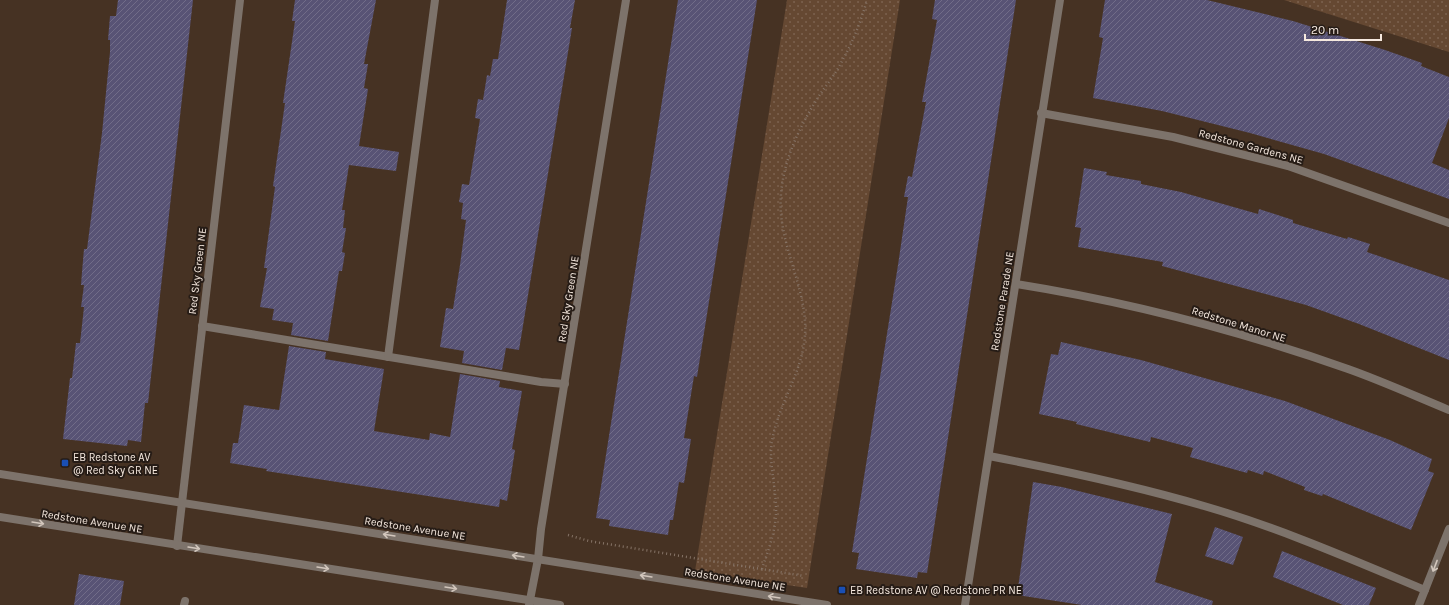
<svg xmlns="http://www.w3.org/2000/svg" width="1449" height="605" font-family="Karla,sans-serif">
	<defs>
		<pattern id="park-dots" width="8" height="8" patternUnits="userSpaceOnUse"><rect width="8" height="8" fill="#654832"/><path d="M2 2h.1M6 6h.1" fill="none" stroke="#7c624f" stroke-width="1.8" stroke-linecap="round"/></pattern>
		<pattern id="building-hatch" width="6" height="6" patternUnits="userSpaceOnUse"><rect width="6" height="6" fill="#585375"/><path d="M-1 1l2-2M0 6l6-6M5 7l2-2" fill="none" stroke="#716c88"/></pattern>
	</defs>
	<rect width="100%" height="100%" fill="#463223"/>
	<g fill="url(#park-dots)">
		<path d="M 787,0 L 900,0 L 807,588 L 695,571 Z"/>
		<path d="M 1284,0 L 1449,0 L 1449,52 Z"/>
	</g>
	<g fill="url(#building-hatch)">
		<path d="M 118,0 L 193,0 L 148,403 L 145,403 L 141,442 L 128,440 L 127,446 L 63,439 L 70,378 L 72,378 L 76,343 L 80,343 L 84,307 L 81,307 L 84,285 L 81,285 L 82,272 L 84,249 L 87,249 L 102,133 L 110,52 L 110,40 L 108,40 L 110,16 L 116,16 Z"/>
		<path d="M 295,0 L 376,0 L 364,64 L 368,64 L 364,88 L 368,89 L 359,146 L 399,152 L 396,171 L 349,165 L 342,210 L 345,210 L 343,228 L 346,228 L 342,252 L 345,253 L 342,271 L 339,271 L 328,341 L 291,335 L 293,323 L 272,320 L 274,309 L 260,307 L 267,268 L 264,268 L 275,187 L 273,186 L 285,103 L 283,103 L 295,21 L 292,21 Z"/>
		<path d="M 507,0 L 575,0 L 570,28 L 572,28 L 519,350 L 506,348 L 502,370 L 462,363 L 464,351 L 440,347 L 446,308 L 453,309 L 460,265 L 466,220 L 461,219 L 463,203 L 459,202 L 462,184 L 469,185 L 480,119 L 475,118 L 478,99 L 483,100 L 487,75 L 490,76 L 493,59 L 498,59 Z"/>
		<path d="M 678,0 L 757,0 L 697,377 L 694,376 L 684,438 L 691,439 L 684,483 L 679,482 L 673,520 L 670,520 L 668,535 L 609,526 L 610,520 L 596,518 Z"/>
		<path d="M 935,0 L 1016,0 L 927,573 L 918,572 L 917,578 L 856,569 L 859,553 L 852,552 L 898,265 L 908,197 L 904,197 L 908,176 L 912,177 L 926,102 L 922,102 L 937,20 L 932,19 Z"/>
		<path d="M 1105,0 L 1207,0 L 1293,21 L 1385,50 L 1422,63 L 1421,66 L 1449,77 L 1449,118 L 1432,163 L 1449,170 L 1449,199 L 1324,154 L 1250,133 L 1162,111 L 1093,98 L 1103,38 L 1099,37 Z"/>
		<path d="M 1084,168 L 1107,172 L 1106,175 L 1141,181 L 1141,184 L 1181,192 L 1258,214 L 1259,209 L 1293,220 L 1293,223 L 1347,239 L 1348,237 L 1370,244 L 1367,252 L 1449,280 L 1449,360 L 1359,324 L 1306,305 L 1162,266 L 1163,262 L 1078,247 L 1081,228 L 1075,227 Z"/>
		<path d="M 1061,342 L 1141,360 L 1285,401 L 1390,440 L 1432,459 L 1428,471 L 1434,473 L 1411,530 L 1323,494 L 1322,496 L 1304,490 L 1305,487 L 1264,471 L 1263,475 L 1248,470 L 1247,473 L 1190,457 L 1193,448 L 1151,437 L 1150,442 L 1076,424 L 1077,422 L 1039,414 L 1051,354 L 1058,355 Z"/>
		<path d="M 289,346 L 326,352 L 325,359 L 384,369 L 374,431 L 429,440 L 430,433 L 450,437 L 460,374 L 500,381 L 499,387 L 522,391 L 512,449 L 515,450 L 507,501 L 500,499 L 499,507 L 266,471 L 267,469 L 230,463 L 233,443 L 238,443 L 244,405 L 279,410 Z"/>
		<path d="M 1033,482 L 1062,487 L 1172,514 L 1155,582 L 1213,601 L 1212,605 L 1082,605 L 1017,595 Z"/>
		<path d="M 1215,527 L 1243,537 L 1233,565 L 1205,556 Z"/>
		<path d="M 1282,551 L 1376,588 L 1369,605 L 1343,605 L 1273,577 Z"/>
		<path d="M 79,574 L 124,581 L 120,605 L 74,605 Z"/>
	</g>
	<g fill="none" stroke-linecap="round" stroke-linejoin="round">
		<g stroke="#867467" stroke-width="2.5" stroke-dasharray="1 3" stroke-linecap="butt">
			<path d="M 568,535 L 589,541 L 804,576"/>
			<path d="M 762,569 C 768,551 775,533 776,514 C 777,488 767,461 773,436 C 782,395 808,365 805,321 C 802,278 777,238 781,194 C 784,158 800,126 819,96 C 826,85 836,74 842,61 C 853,42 861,21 867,0"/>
		</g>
		<g stroke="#7d736b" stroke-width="8">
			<path d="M 1041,113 L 1173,137 L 1288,166 L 1449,223"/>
			<path d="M 202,326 L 541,382 L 565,384"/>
			<path d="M 388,357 L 435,0"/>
			<path d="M 989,456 C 1061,470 1133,485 1204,506 C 1280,528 1353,560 1425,590"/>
			<path d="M 184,605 L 185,601"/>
		</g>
		<g stroke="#7d736b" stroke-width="8">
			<path d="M 1016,284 C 1129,302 1240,331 1348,369 C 1382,381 1415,396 1449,410"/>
			<path d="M 177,546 L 240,0"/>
			<path d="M 529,605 L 538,559 L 541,529 L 626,0"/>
			<path d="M 965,605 L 1060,0"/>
		</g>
		<g stroke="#7d736b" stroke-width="8">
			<path d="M 0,474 L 827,605"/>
			<path d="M 0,517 L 560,605"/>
			<path d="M 1419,605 L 1449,529"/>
		</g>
	</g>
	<defs><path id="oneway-shaft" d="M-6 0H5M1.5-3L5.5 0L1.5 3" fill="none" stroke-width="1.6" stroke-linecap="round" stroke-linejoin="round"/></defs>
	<g stroke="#d2c6bc">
		<use href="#oneway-shaft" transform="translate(38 523) rotate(9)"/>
		<use href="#oneway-shaft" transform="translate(389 535) rotate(-171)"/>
		<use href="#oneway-shaft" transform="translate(194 548) rotate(9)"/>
		<use href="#oneway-shaft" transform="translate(518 556) rotate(-171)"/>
		<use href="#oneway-shaft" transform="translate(1435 566) rotate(111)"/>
		<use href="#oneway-shaft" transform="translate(323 568) rotate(9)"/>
		<use href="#oneway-shaft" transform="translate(646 576) rotate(-171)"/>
		<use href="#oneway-shaft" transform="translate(451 588) rotate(9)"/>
		<use href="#oneway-shaft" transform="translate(774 597) rotate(-171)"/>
	</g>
	<g fill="#1a4fb4" stroke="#261c16" stroke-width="1.5">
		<rect x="61" y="459" width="8" height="8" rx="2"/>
		<rect x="838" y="586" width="8" height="8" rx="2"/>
	</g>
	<g text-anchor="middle" stroke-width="4" stroke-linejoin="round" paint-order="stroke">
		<g font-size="11" fill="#f6e9df" stroke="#261c16">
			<text transform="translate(1251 146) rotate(15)" y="4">Redstone Gardens NE</text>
			<text transform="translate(197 271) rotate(-83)" y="4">Red Sky Green NE</text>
			<text transform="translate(568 299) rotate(-81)" y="4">Red Sky Green NE</text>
			<text transform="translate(1002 301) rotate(-81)" y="4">Redstone Parade NE</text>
			<text transform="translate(1239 324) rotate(17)" y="4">Redstone Manor NE</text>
			<text transform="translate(92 521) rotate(9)" y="4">Redstone Avenue NE</text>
			<text transform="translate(415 528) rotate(9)" y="4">Redstone Avenue NE</text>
			<text transform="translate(735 579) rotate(9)" y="4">Redstone Avenue NE</text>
		</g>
		<g font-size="11" fill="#f6e9df" stroke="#261c16" text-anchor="start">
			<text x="73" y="461">EB Redstone AV<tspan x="73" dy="13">@ Red Sky GR NE</tspan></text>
			<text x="850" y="594">EB Redstone AV @ Redstone PR NE</text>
		</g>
	</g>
	<path d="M1305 34v6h76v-6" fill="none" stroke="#f6e9df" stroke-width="2"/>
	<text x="1311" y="34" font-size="12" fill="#f6e9df" stroke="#261c16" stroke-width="3" paint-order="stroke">20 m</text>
</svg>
